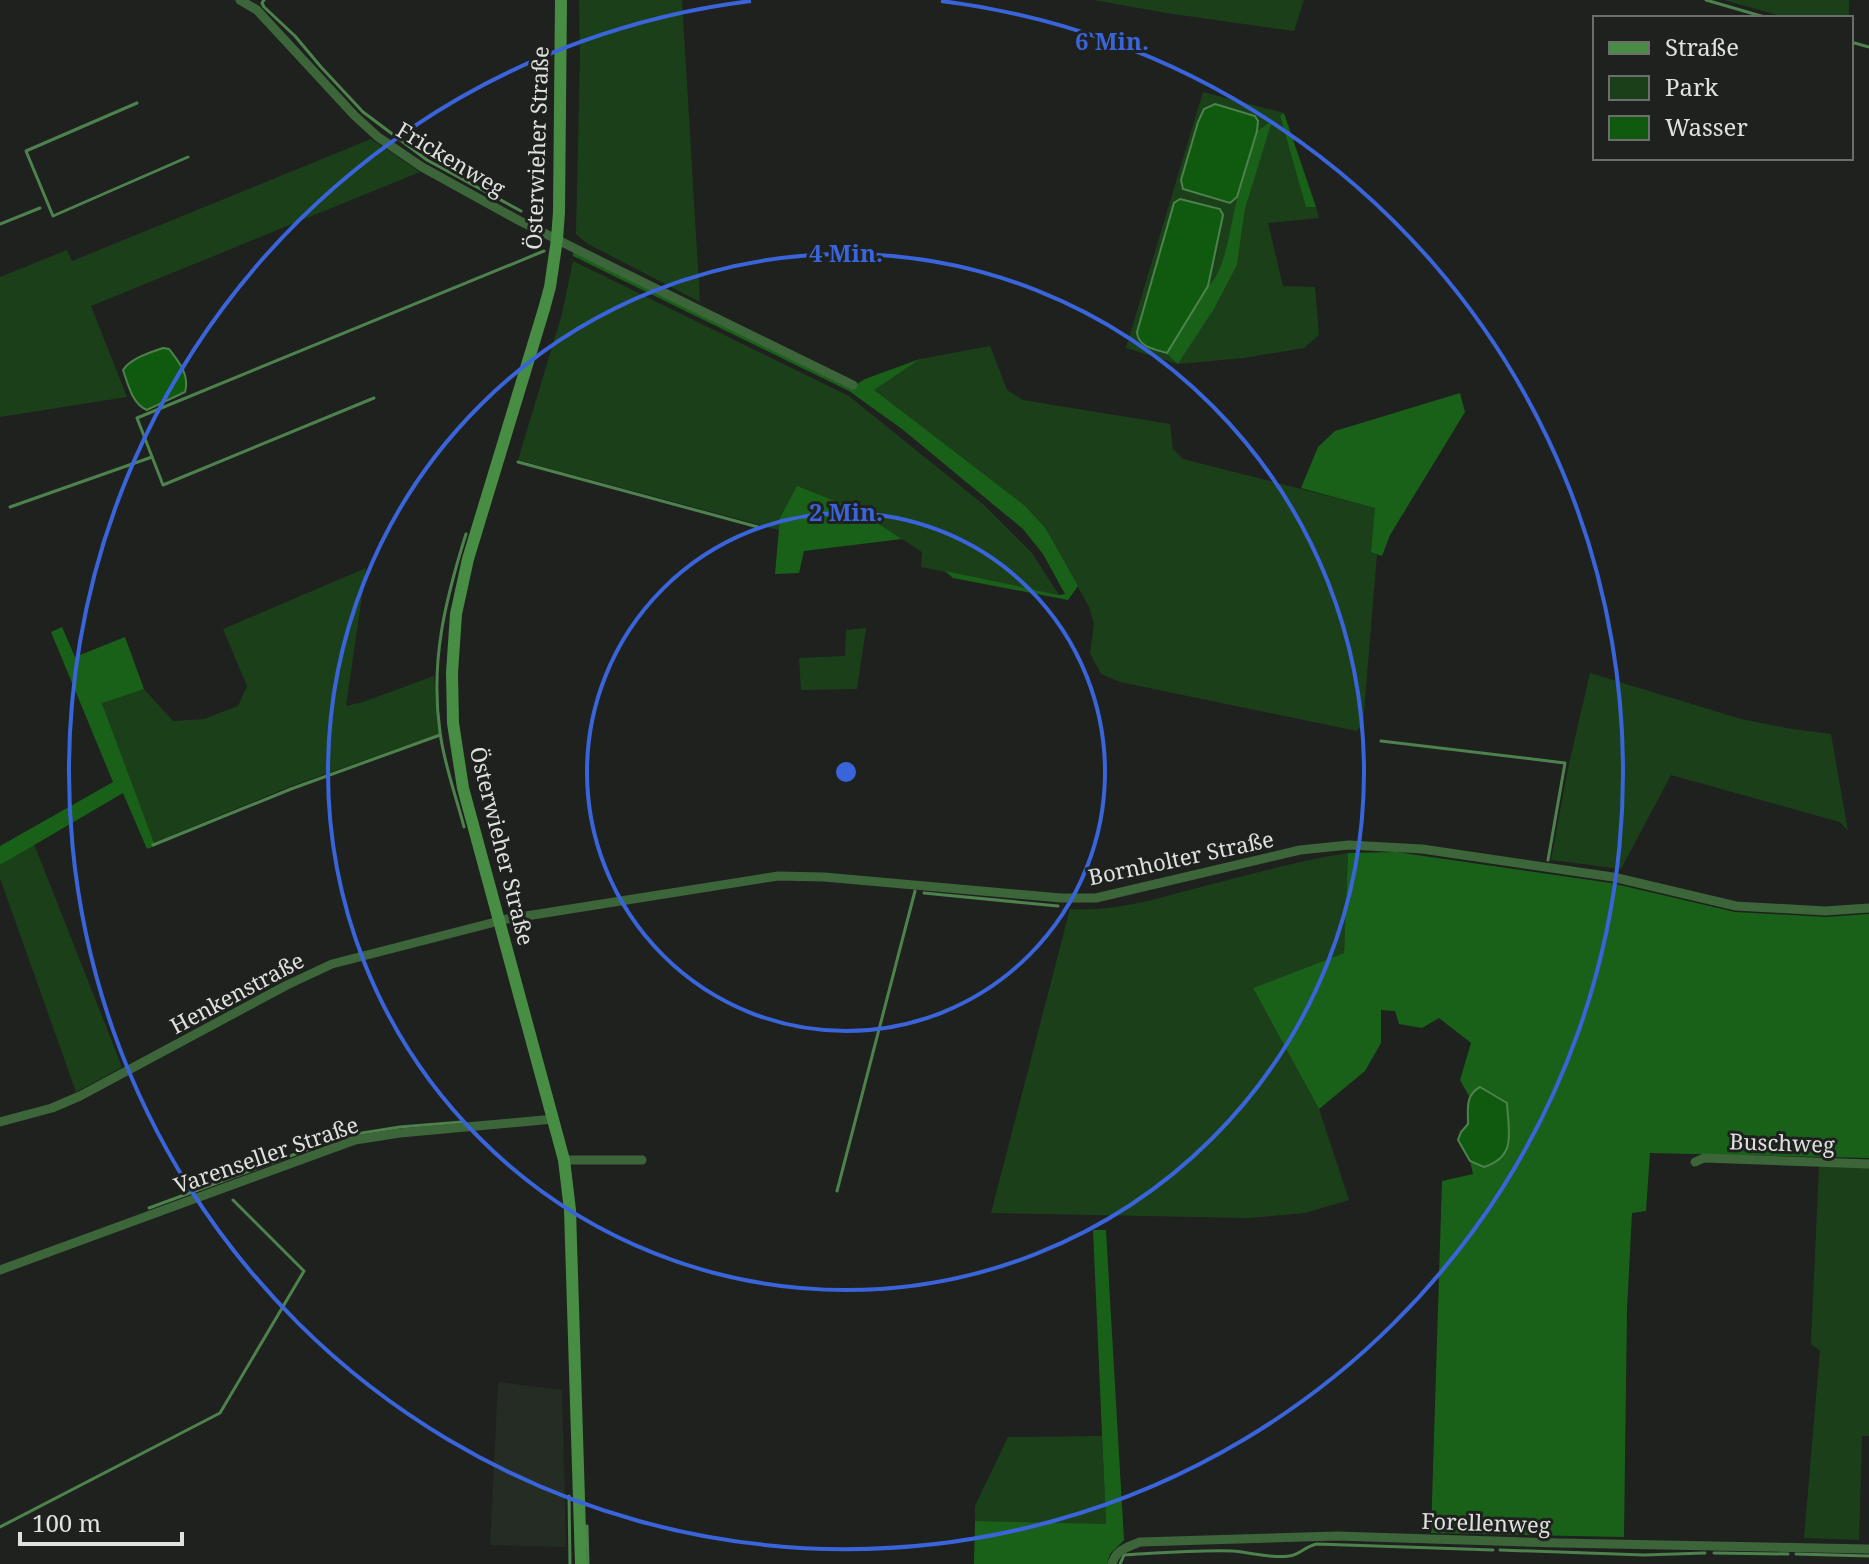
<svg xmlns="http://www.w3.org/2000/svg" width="1869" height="1564" font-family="'Noto Serif',serif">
	<rect width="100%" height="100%" fill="#1e211e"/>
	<path fill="#242c24" d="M 498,1382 L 562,1390 L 566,1547 L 490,1545 Z"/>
	<g fill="#1b4019" fill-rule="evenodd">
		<path d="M 579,0 L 682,0 L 700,302 L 588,244 L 576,234 L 580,55 Z"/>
		<path d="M 1094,0 L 1304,0 L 1294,31 L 1166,13 Z"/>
		<path d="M 1724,0 L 1849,0 L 1849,18 L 1788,18 Z"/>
		<path d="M 1203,92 L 1284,113 L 1280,117 L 1306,206 L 1316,207 L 1319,218 L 1268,223 L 1283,286 L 1315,287 L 1319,335 L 1304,348 L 1244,358 L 1178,364 L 1126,348 ZM 1215,104 L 1255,116 L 1258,121 L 1257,131 L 1271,123 L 1245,209 L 1237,265 L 1214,309 L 1178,364 L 1167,353 L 1221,209 L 1223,215 L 1208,286 C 1227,270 1232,220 1237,197 L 1230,203 Z"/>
		<path d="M 371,139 L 420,172 L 91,306 L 127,397 L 0,417 L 0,277 L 67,250 L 72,261 Z"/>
		<path d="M 573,261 L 849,396 L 984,505 L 1032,553 L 1059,595 L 921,567 L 922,552 L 857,510 L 780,518 L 779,530 L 518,460 L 562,314 Z"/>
		<path d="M 990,346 L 1007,390 L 1023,400 L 1170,424 L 1173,449 L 1183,459 L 1376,508 L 1371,551 L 1377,554 L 1363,724 L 1357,731 L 1120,682 L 1101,674 L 1090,653 L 1094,624 L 1089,607 L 1046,529 L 873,390 L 920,359 Z"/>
		<path d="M 366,568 L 346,706 L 363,702 L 434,676 L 439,734 L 289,787 L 153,843 L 102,702 L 144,689 L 173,721 L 204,719 L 238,706 L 247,686 L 223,629 Z"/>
		<path d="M 866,628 L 857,689 L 801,690 L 799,658 L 845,656 L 846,630 Z"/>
		<path d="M 1590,673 L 1741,719 L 1792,729 L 1831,734 L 1848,831 L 1840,822 L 1671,775 L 1621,869 L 1551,860 L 1568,768 Z"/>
		<path d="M 34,844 L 122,1067 L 76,1092 L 0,878 L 0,865 Z"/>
		<path d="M 1348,853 L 1344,953 L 1253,988 L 1319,1109 L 1349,1200 L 1305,1213 L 1248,1218 L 991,1213 L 1070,909 C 1114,912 1155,899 1197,888 C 1247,875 1297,861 1348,853 Z"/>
		<path d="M 1819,1166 L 1869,1167 L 1869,1436 L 1862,1436 L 1859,1540 L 1804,1538 L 1820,1351 L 1811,1344 Z"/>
		<path d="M 1102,1436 L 1106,1525 L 975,1521 L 975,1506 L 1008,1437 Z"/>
	</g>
	<g fill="#196119">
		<path d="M 1284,113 L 1316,207 L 1306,207 L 1280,116 Z"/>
		<path d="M 1272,121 L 1245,209 L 1237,265 L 1214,309 L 1178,364 L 1167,354 L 1208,286 C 1227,270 1231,219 1238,195 C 1243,176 1248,157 1254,139 L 1257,131 Z"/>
		<path d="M 573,250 L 852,387 L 865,379 L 920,359 L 874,390 L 1025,506 L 1046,529 L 1078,586 L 1068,600 L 953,578 L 945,571 L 1059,595 L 1065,594 L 1043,554 L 1023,529 L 902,429 L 849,391 L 573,256 Z"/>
		<path d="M 1460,393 L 1465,412 L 1390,535 L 1382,556 L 1371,552 L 1375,508 L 1301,488 L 1318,447 L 1335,431 Z"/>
		<path d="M 797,486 L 857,510 L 902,539 L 804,551 L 799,573 L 775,574 L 780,518 Z"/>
		<path d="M 62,627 L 75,657 L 125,637 L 144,689 L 102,703 L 155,846 L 147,849 L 123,793 L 0,865 L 0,846 L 113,782 L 51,632 Z"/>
		<path d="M 1396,852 L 1611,883 L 1735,912 L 1826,917 L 1869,914 L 1869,1158 L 1650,1153 L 1646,1211 L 1632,1213 L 1627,1309 L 1624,1537 L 1431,1533 L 1442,1181 L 1473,1174 L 1470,1161 L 1484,1167 L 1493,1164 L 1507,1151 L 1507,1104 L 1480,1087 L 1474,1090 L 1469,1096 L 1460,1080 L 1471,1043 L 1439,1018 L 1422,1028 L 1399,1024 L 1395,1011 L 1381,1010 L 1381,1043 L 1365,1071 L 1319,1109 L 1253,988 L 1344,953 L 1348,853 Z"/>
		<path d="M 1093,1230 L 1106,1230 L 1124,1540 L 1110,1554 L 1107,1564 L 974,1564 L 975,1521 L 1106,1524 Z"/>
	</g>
	<g fill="#0f5a0f" stroke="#4d824d" stroke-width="2">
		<path d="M 1215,104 L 1255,116 L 1258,121 L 1257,131 L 1237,197 L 1230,203 L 1183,189 L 1181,180 L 1198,122 L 1204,109 Z"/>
		<path d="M 1180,199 L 1220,209 L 1223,215 L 1208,286 L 1167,353 C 1154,349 1138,347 1137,332 L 1174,203 Z"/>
		<path d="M 163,348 L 169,349 C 179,362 190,375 185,392 L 147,410 C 132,404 128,384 123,370 C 131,358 149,353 163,348 Z"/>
		<path d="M 1480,1087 L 1507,1103 C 1508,1131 1518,1156 1484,1167 L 1470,1161 L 1458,1140 L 1461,1132 L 1468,1124 C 1468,1109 1465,1095 1480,1087 Z"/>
	</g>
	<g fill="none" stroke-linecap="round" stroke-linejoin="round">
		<g stroke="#4d824d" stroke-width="3">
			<path d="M 264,0 L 262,3 L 264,7 L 295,36 L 321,67 L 363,112 L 427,160 L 521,211"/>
			<path d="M 1706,0 L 1768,18"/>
			<path d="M 1851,42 L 1869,47"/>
			<path d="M 137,103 L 26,151 L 53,216 L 188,157"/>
			<path d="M 0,224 L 40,208"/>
			<path d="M 374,398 L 163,485 L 137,418 L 544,251"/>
			<path d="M 518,462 L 758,527"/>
			<path d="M 10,507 L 152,457"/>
			<path d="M 1381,741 L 1565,763 L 1548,860"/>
			<path d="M 464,827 C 456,796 444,764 440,732 C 430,662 445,601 466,534"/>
			<path d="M 153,845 L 291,789 L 440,735"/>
			<path d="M 924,893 L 1058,906"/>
			<path d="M 356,1134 L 400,1127 L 462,1122"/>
			<path d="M 837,1191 L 915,891"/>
			<path d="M 149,1208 L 339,1138"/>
			<path d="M 569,1496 L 570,1564"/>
			<path d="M 587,1526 L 588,1564"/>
			<path d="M 0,1527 L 220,1413 L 304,1271 L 233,1200"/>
			<path d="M 1500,1550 L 1644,1555 L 1705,1553"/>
			<path d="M 1714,1553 L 1788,1554"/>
			<path d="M 1796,1554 L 1869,1556"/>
			<path d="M 1120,1564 L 1124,1555 C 1159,1553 1196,1550 1232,1551 C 1250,1552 1271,1559 1289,1556 C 1300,1555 1305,1546 1317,1544 L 1493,1550"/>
		</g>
		<g stroke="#3c6639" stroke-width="9">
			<path d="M 240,0 L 257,10 L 355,116 L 378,137 L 422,167 L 518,220 L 608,265 L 853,385"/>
			<path d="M 0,1122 L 52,1108 L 80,1096 L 287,985 L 332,964 L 507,919 L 778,876 L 824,877 L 1061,898 L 1096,898 L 1300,850 L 1349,845 L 1422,849 L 1613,877 L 1736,906 L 1825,911 L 1869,908"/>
			<path d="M 564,1160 L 642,1160"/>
			<path d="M 1695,1162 L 1704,1158 L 1869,1164"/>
			<path d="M 0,1270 L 355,1140 L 400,1133 L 554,1119"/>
			<path d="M 1112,1564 C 1116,1550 1127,1547 1140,1542 L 1337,1536 L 1559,1543 L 1869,1549"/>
		</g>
		<path stroke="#488d44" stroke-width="12" d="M 561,0 L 559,212 L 557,239 L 550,287 L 544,309 L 468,559 L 456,614 L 452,673 L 453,723 L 463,788 L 564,1160 L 570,1210 L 581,1564"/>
	</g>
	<g fill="none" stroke="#3a64d9" stroke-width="4">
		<circle cx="846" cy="772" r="259"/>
		<circle cx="846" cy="772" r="518"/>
		<path d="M941 1A777 777 0 1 1 751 1"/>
	</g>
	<g text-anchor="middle" stroke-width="6" stroke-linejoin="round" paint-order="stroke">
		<g font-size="22" fill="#dfe1de" stroke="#1e211e">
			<text transform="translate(537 148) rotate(-88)" y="8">Österwieher Straße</text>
			<text transform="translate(451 159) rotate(31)" y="8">Frickenweg</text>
			<text transform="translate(502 846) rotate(76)" y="8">Österwieher Straße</text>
			<text transform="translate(1181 858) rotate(-12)" y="8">Bornholter Straße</text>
			<text transform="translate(237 993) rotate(-28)" y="8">Henkenstraße</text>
			<text transform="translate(1782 1143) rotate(2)" y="8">Buschweg</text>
			<text transform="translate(266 1155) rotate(-19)" y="8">Varenseller Straße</text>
			<text transform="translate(1486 1523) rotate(2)" y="8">Forellenweg</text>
		</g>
	</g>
	<circle cx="846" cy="772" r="12" fill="#3a64d9" stroke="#1e211e" stroke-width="4"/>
	<g font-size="24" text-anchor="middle" font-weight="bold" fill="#3a64d9" stroke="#1e211e" stroke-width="6" stroke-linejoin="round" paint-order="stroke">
		<text x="1112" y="50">6 Min.</text>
		<text x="846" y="262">4 Min.</text>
		<text x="846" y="521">2 Min.</text>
	</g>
	<rect x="1593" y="16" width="260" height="144" fill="#1e211e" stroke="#6b6e6b" stroke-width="2"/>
	<rect x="1609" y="42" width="40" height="12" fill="#488d44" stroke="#6b6e6b" stroke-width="2"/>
	<text x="1665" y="56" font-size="24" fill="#dfe1de">Straße</text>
	<rect x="1609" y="76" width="40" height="24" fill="#1b4019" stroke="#6b6e6b" stroke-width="2"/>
	<text x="1665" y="96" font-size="24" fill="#dfe1de">Park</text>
	<rect x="1609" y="116" width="40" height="24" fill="#0f5a0f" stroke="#6b6e6b" stroke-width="2"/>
	<text x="1665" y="136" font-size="24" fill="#dfe1de">Wasser</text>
	<path d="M20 1532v12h162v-12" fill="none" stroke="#dfe1de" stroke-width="4"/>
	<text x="32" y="1532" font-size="24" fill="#dfe1de" stroke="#1e211e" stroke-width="6" paint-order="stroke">100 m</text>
</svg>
